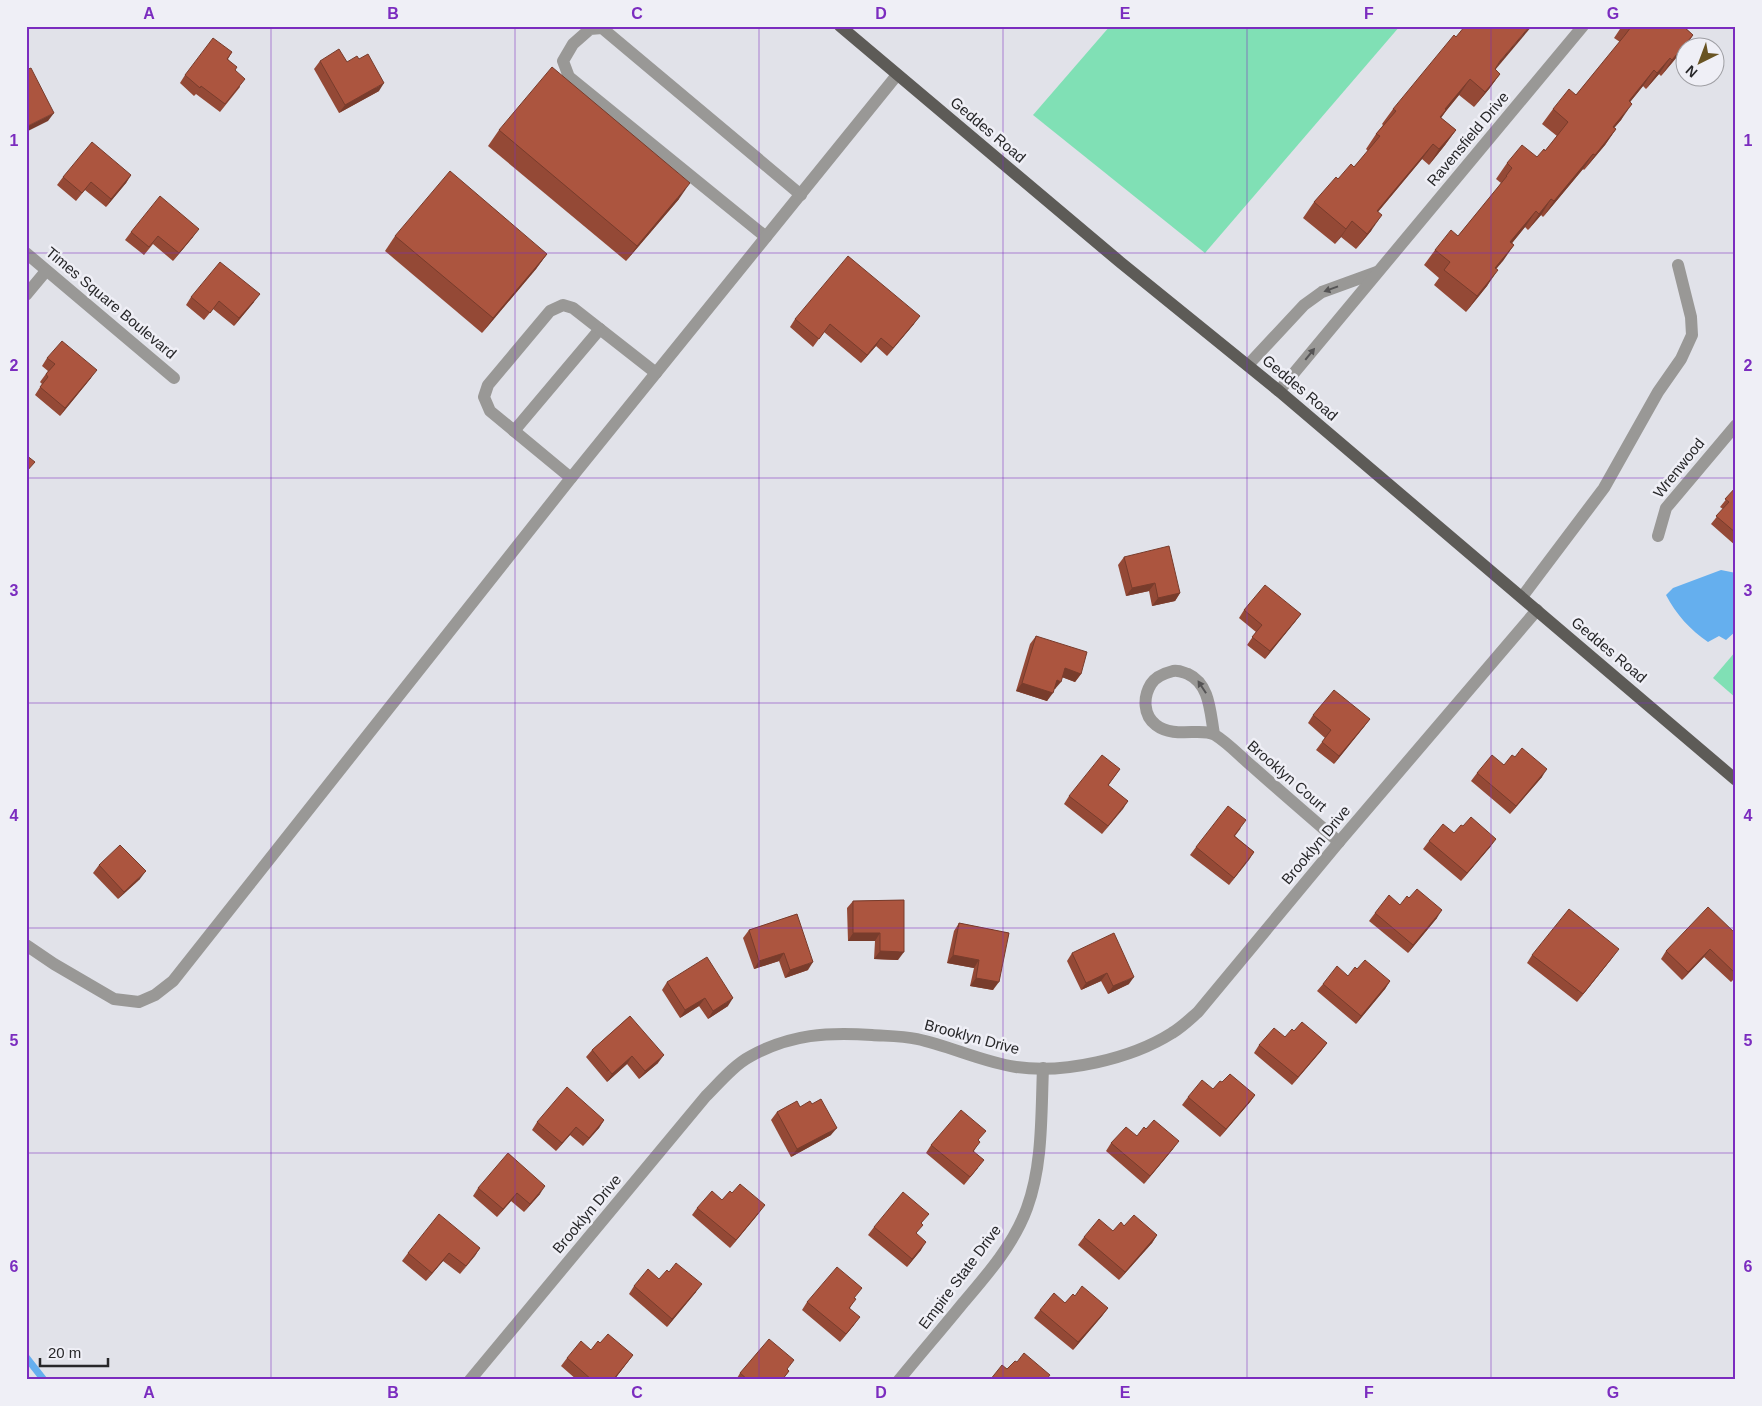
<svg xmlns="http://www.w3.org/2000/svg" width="1762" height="1406" font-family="Arial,sans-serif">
	<rect width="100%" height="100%" fill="#e1e2e9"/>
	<g fill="#80e0b5">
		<path d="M 1110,26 L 1400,26 L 1205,253 L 1033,115 Z"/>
		<path d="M 1736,651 L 1736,698 L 1713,678 Z"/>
	</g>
	<path fill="#65afee" d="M 1721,570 L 1736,573 L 1736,631 L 1726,640 L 1719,636 L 1708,642 C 1690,630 1676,614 1666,595 L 1673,588 Z"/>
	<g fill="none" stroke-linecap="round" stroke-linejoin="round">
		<path stroke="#65afee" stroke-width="7" d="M 26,1357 L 44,1380"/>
		<g stroke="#999896" stroke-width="12">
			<path d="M 766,237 L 569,77 L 563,61 L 573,44 L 590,29 L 602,28 L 801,195"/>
			<path d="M 26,253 L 174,378"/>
			<path d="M 26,295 L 46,271"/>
			<path d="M 1248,365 L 1304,305 L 1322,292 L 1377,272"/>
			<path d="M 1279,391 L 1583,26"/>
			<path d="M 514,431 L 600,329"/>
			<path d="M 571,478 L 490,411 L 484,397 L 488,385 L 550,311 L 563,305 L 573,308 L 656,373"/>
			<path d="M 1658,536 L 1666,508 L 1736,425"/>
			<path d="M 1522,597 L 1604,488 L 1658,392 L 1681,359 L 1692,335 L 1691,317 L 1678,265"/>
			<path d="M 1214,734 C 1210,712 1210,684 1188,674 C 1182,672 1179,670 1173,671 C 1165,673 1156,676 1151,684 C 1143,697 1143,715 1156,725 C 1174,739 1202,727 1215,735 C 1228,743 1241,757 1253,767 C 1281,792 1310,817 1339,842"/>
			<path d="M 26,945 L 54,964 L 114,999 L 139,1002 L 155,995 L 173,981 L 571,478 L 897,75"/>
			<path d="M 470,1380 L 706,1096 C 720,1082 734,1065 751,1056 C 791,1034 828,1032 872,1035 C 887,1036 903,1036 917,1039 C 950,1046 982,1062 1016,1067 C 1064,1074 1131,1059 1172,1033 C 1182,1027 1190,1019 1198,1012 L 1339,842 L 1537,610"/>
			<path d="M 899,1380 C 920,1354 942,1329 963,1303 C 987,1275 1014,1244 1027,1208 C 1043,1164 1041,1115 1043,1068"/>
		</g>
		<path stroke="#5d5b57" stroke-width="12" d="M 840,26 L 1120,262 L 1279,391 L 1736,780"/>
	</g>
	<g fill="#944936">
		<path d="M 1622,26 L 1683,26 L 1693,35 L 1683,50 L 1661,76 L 1659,74 L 1646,89 L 1643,86 L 1630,102 L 1621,120 L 1614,128 L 1616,129 L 1605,145 L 1584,170 L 1583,169 L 1543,217 L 1541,215 L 1528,230 L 1525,227 L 1512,243 L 1514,245 L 1496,269 L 1487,286 L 1466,312 L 1434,285 L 1439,278 L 1424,265 L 1435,250 L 1458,236 L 1496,190 L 1501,183 L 1496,179 L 1507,163 L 1537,157 L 1545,151 L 1557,136 L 1542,124 L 1553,109 L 1576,95 L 1620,42 L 1614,38 Z"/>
		<path d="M 232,52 L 228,59 L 235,70 L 240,87 L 220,112 L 196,94 L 194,96 L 180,83 L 185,75 Z"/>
		<path d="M 320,61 L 347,62 L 379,91 L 339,113 L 314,69 Z"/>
		<path d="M 1495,70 L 1500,74 L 1489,89 L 1474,107 L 1459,95 L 1446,111 L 1441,118 L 1456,130 L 1445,145 L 1429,165 L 1422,159 L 1378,212 L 1371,231 L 1356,249 L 1341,237 L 1335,244 L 1303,218 L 1314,202 L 1338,179 L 1354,167 L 1368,151 L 1366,149 L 1376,134 L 1383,125 L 1382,124 L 1393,109 Z"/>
		<path d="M 499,130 L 679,199 L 626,261 L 488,146 Z"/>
		<path d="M 131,175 L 126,183 L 106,207 L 85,190 L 76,201 L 57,185 L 63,177 Z"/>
		<path d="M 131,232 L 193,237 L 173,261 L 153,244 L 144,255 L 125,240 Z"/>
		<path d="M 395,236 L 547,254 L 536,269 L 482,333 L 385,251 Z"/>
		<path d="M 191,297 L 254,302 L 234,326 L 213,309 L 204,320 L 186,305 Z"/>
		<path d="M 795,319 L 914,324 L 887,356 L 876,346 L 861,363 L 824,332 L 813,347 L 790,327 Z"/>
		<path d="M 47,358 L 91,378 L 60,416 L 35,395 L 42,384 L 40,382 L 48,371 L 42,366 Z"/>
		<path d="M 1736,487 L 1736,546 L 1711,524 L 1723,509 L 1720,507 Z"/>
		<path d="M 1124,557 L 1180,593 L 1175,601 L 1152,606 L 1149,591 L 1126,596 L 1118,565 Z"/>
		<path d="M 1244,610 L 1301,614 L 1265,659 L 1247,645 L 1256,632 L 1239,618 Z"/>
		<path d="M 1036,636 L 1081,674 L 1075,682 L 1062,677 L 1055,689 L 1054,689 L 1047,701 L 1016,691 L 1030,644 Z"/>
		<path d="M 1313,715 L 1370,719 L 1334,764 L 1316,750 L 1325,738 L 1308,723 Z"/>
		<path d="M 1515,757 L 1542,777 L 1510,814 L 1471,781 L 1477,773 L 1504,765 Z"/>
		<path d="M 1120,769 L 1108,786 L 1128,801 L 1102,834 L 1064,804 L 1069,796 Z"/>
		<path d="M 1241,828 L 1235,836 L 1254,852 L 1229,885 L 1190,855 L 1196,847 Z"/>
		<path d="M 1454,833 L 1491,846 L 1461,881 L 1423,849 L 1429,841 Z"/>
		<path d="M 99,865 L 140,879 L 118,899 L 93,873 Z"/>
		<path d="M 904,900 L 898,960 L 874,959 L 875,941 L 848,941 L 847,908 L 853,901 Z"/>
		<path d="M 1400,905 L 1437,918 L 1408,953 L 1369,921 L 1375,913 Z"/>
		<path d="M 797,914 L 808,970 L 785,978 L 779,961 L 754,969 L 743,938 L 749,930 Z"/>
		<path d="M 959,923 L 1009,933 L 993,990 L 970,986 L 974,968 L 947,963 L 954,931 Z"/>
		<path d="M 1736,932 L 1736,977 L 1731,982 L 1704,957 L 1682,980 L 1661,959 L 1666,951 L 1735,933 Z"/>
		<path d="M 1072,953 L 1129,984 L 1108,994 L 1101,981 L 1081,990 L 1067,961 Z"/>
		<path d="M 1532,955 L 1613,957 L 1577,1002 L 1527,963 Z"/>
		<path d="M 1357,969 L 1390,981 L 1385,989 L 1356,1024 L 1317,991 L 1323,984 L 1348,976 Z"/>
		<path d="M 667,982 L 728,1006 L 708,1019 L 699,1006 L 680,1018 L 662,990 Z"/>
		<path d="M 630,1016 L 658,1063 L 639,1079 L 627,1064 L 607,1082 L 586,1057 L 592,1050 Z"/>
		<path d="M 1294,1031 L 1327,1043 L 1321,1051 L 1292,1085 L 1254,1053 L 1259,1045 L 1285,1037 Z"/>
		<path d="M 1222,1082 L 1255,1095 L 1250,1102 L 1220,1137 L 1182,1105 L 1188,1097 L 1213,1089 Z"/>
		<path d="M 800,1107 L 831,1135 L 791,1157 L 771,1120 L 777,1112 Z"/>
		<path d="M 604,1120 L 599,1128 L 583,1146 L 570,1135 L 556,1151 L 532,1130 L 537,1122 Z"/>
		<path d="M 979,1141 L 974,1151 L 978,1168 L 964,1185 L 926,1153 L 931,1145 Z"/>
		<path d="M 1111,1143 L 1173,1149 L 1144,1184 L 1106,1151 Z"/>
		<path d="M 478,1188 L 540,1194 L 524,1212 L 511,1201 L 497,1217 L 473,1196 Z"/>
		<path d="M 722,1200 L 759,1213 L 730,1248 L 692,1215 L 697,1208 Z"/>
		<path d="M 921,1223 L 916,1234 L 921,1250 L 907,1267 L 868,1235 L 874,1227 Z"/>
		<path d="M 1113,1231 L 1157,1235 L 1152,1243 L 1119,1280 L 1078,1245 L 1084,1237 Z"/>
		<path d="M 480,1248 L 460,1274 L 443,1261 L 426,1281 L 402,1261 L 408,1253 Z"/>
		<path d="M 659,1279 L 696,1292 L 667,1327 L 629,1294 L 634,1286 Z"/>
		<path d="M 1075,1296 L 1108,1308 L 1102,1316 L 1073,1350 L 1034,1318 L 1040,1310 L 1065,1303 Z"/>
		<path d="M 855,1298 L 850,1308 L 854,1325 L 840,1342 L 802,1310 L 807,1302 Z"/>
		<path d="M 600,1343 L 633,1355 L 614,1380 L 577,1380 L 561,1366 L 567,1358 L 591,1350 Z"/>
		<path d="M 787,1370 L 789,1371 L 782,1380 L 736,1380 L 740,1373 Z"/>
	</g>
	<g fill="#783c2c">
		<path d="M 1530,26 L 1532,26 L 1490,76 L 1500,61 Z"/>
		<path d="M 1693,35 L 1684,48 L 1661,76 L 1672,60 Z"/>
		<path d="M 1670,58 L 1659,74 L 1646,89 L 1657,73 Z"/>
		<path d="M 1654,70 L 1643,86 L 1618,117 L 1629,101 Z"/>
		<path d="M 1500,74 L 1489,89 L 1474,107 L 1485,92 Z"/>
		<path d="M 1470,79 L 1459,95 L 1446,111 L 1435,126 L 1445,109 Z"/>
		<path d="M 384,83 L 379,91 L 339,113 L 345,105 Z"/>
		<path d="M 1632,104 L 1621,120 L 1602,142 L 1613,127 Z"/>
		<path d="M 54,113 L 48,121 L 26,132 L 26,127 Z"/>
		<path d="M 1616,129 L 1605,145 L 1584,170 L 1595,155 Z"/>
		<path d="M 1456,130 L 1445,145 L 1429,165 L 1439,149 Z"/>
		<path d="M 1433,144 L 1422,159 L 1366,226 L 1377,211 Z"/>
		<path d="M 1593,154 L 1583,169 L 1543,217 L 1554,201 Z"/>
		<path d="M 131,175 L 126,183 L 106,207 L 111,199 Z"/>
		<path d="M 690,183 L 679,199 L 626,261 L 637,246 Z"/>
		<path d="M 1551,199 L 1541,215 L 1528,230 L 1539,214 Z"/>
		<path d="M 1536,211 L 1525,227 L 1500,258 L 1510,242 Z"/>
		<path d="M 1382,215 L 1371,231 L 1356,249 L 1367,234 Z"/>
		<path d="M 1352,221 L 1341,237 L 1335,244 L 1346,229 Z"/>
		<path d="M 199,229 L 193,237 L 173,261 L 179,253 Z"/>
		<path d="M 1514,245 L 1503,261 L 1484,283 L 1495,268 Z"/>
		<path d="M 547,254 L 536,269 L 482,333 L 493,318 Z"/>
		<path d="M 1498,270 L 1487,286 L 1466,312 L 1477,296 Z"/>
		<path d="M 260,294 L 254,302 L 234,326 L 239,318 Z"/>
		<path d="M 920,316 L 914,324 L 887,356 L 893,348 Z"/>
		<path d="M 881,338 L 876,346 L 861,363 L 867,355 Z"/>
		<path d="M 97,370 L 91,378 L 60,416 L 65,408 Z"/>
		<path d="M 1155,583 L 1149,591 L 1126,596 L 1132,588 Z"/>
		<path d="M 1180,593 L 1175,601 L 1152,606 L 1158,598 Z"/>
		<path d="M 1301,614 L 1295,622 L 1265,659 L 1270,651 Z"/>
		<path d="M 1065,668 L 1081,674 L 1075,682 L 1059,676 Z"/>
		<path d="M 1057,680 L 1061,682 L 1055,689 L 1051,688 Z"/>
		<path d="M 1022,683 L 1053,693 L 1047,701 L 1016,691 Z"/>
		<path d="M 1370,719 L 1364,727 L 1334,764 L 1339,756 Z"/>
		<path d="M 1547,769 L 1542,777 L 1510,814 L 1516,806 Z"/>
		<path d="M 1128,801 L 1123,809 L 1102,834 L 1108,826 Z"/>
		<path d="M 1496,839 L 1491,846 L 1461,881 L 1467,873 Z"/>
		<path d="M 1254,852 L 1249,860 L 1229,885 L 1234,878 Z"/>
		<path d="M 146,871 L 140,879 L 118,899 L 124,892 Z"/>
		<path d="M 1442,910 L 1437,918 L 1408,953 L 1413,945 Z"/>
		<path d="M 853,933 L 880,933 L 875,941 L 848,941 Z"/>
		<path d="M 1619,949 L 1613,957 L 1577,1002 L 1583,994 Z"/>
		<path d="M 1710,949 L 1704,957 L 1682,980 L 1688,972 Z"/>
		<path d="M 880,951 L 904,952 L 898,960 L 874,959 Z"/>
		<path d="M 784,953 L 779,961 L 754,969 L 759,961 Z"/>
		<path d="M 953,955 L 979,960 L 974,968 L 947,963 Z"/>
		<path d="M 813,962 L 808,970 L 785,978 L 790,970 Z"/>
		<path d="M 1107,973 L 1101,981 L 1081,990 L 1086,983 Z"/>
		<path d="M 1134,977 L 1129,984 L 1108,994 L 1113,986 Z"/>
		<path d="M 976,978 L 999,982 L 993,990 L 970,986 Z"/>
		<path d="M 1390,981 L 1385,989 L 1356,1024 L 1361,1016 Z"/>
		<path d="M 705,998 L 699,1006 L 680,1018 L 685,1010 Z"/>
		<path d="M 733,998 L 728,1006 L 708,1019 L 713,1011 Z"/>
		<path d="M 1327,1043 L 1321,1051 L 1292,1085 L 1298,1077 Z"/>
		<path d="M 664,1055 L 658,1063 L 639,1079 L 645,1071 Z"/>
		<path d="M 632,1056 L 627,1064 L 607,1082 L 612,1074 Z"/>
		<path d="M 1255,1095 L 1250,1102 L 1220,1137 L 1226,1129 Z"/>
		<path d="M 604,1120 L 599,1128 L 583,1146 L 589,1138 Z"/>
		<path d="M 576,1127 L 570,1135 L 556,1151 L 562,1143 Z"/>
		<path d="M 837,1128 L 831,1135 L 791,1157 L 797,1149 Z"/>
		<path d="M 1179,1141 L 1173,1149 L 1144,1184 L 1150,1176 Z"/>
		<path d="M 545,1186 L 540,1194 L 524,1212 L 530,1204 Z"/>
		<path d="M 517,1193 L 511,1201 L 497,1217 L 503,1209 Z"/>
		<path d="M 765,1205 L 759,1213 L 730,1248 L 736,1240 Z"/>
		<path d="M 1157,1235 L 1152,1243 L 1119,1280 L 1125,1272 Z"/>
		<path d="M 926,1242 L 921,1250 L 907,1267 L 912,1259 Z"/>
		<path d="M 480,1248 L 475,1256 L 460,1274 L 466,1266 Z"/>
		<path d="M 449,1253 L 443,1261 L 426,1281 L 432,1273 Z"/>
		<path d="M 702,1284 L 696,1292 L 667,1327 L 672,1319 Z"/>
		<path d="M 1108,1308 L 1102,1316 L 1073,1350 L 1078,1342 Z"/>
		<path d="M 860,1317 L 854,1325 L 840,1342 L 846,1334 Z"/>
		<path d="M 633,1355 L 614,1380 L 613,1380 Z"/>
	</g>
	<g fill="#ac553f" stroke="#783c2c">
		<path d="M 1465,26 L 1530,26 L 1500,61 L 1495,69 L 1500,74 L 1485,92 L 1470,79 L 1445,109 L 1446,110 L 1440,117 L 1456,130 L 1439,149 L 1433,144 L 1377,211 L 1382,215 L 1367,234 L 1352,221 L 1346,229 L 1314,202 L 1336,177 L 1338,179 L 1351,164 L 1354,167 L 1380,136 L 1376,134 L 1396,111 L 1393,109 L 1454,35 L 1456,37 Z"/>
		<path d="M 1630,26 L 1683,26 L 1693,35 L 1672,60 L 1670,58 L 1657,73 L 1654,70 L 1629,101 L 1632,104 L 1613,127 L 1616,129 L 1595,155 L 1593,154 L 1554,201 L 1551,199 L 1539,214 L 1536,211 L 1510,242 L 1514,245 L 1495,268 L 1498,270 L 1477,296 L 1444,270 L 1450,262 L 1435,250 L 1451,230 L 1458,236 L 1507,176 L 1506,176 L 1512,168 L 1507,163 L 1522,145 L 1537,157 L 1544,149 L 1545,151 L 1568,122 L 1553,109 L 1569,89 L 1576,95 L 1625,35 L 1631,27 Z"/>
		<path d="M 213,38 L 232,52 L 227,59 L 237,67 L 235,70 L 245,79 L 225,104 L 201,86 L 200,88 L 185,75 Z"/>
		<path d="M 339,49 L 347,62 L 357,56 L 359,59 L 368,54 L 384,83 L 345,105 L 320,61 Z"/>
		<path d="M 552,67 L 690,183 L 637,246 L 499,130 Z"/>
		<path d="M 31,68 L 54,113 L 26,127 L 26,70 Z"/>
		<path d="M 92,142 L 131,175 L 111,199 L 91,182 L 82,193 L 63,177 Z"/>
		<path d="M 450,171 L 547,254 L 493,318 L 395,236 Z"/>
		<path d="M 160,196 L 199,229 L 179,253 L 158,236 L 149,247 L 131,232 Z"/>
		<path d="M 848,256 L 920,316 L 893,348 L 881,338 L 867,355 L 830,324 L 819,339 L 795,319 Z"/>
		<path d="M 220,262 L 260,294 L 239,318 L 219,301 L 210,313 L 191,297 Z"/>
		<path d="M 62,341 L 97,370 L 65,408 L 40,387 L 48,377 L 46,374 L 55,364 L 47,358 Z"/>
		<path d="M 26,455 L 35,462 L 26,472 Z"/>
		<path d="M 1736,487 L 1736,533 L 1716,516 L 1729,502 L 1725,499 Z"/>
		<path d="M 1169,546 L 1180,593 L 1158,598 L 1155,583 L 1132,588 L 1124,557 Z"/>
		<path d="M 1265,585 L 1301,614 L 1270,651 L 1252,637 L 1262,625 L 1244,610 Z"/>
		<path d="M 1036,636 L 1087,652 L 1081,674 L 1065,668 L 1061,682 L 1057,680 L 1053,693 L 1022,683 Z"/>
		<path d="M 1334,690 L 1370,719 L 1339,756 L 1322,742 L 1331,730 L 1313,715 Z"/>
		<path d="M 1522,748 L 1547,769 L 1516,806 L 1477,773 L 1492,755 L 1504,765 L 1512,755 L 1515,757 Z"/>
		<path d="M 1102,755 L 1120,769 L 1108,785 L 1128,801 L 1108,826 L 1069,796 Z"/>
		<path d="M 1228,806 L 1246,820 L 1234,836 L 1254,852 L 1234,878 L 1196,847 Z"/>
		<path d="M 1471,817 L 1496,839 L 1467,873 L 1429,841 L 1443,824 L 1454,833 L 1461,825 L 1463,826 Z"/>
		<path d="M 120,845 L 146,871 L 124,892 L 99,865 Z"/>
		<path d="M 1417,889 L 1442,910 L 1413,945 L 1375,913 L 1389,895 L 1400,905 L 1407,896 L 1409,898 Z"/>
		<path d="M 904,900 L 904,952 L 880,951 L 880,933 L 853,933 L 853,901 Z"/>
		<path d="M 1708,907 L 1735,933 L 1736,932 L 1736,974 L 1710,949 L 1688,972 L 1666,951 Z"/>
		<path d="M 1569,909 L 1619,949 L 1583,994 L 1532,955 Z"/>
		<path d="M 797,914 L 813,962 L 790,970 L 784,953 L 759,961 L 749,930 Z"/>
		<path d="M 959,923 L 1009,933 L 999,982 L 976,978 L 979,960 L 953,955 Z"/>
		<path d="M 1114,933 L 1134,977 L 1113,986 L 1107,973 L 1086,983 L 1072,953 Z"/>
		<path d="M 707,957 L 733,998 L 713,1011 L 705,998 L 685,1010 L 667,982 Z"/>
		<path d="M 1365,960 L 1390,981 L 1361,1016 L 1323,984 L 1337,966 L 1348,976 L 1355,967 L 1357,969 Z"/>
		<path d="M 630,1016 L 664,1055 L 645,1071 L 632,1056 L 612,1074 L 592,1050 Z"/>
		<path d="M 1302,1022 L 1327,1043 L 1298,1077 L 1259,1045 L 1274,1028 L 1285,1037 L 1292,1029 L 1294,1031 Z"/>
		<path d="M 1230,1074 L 1255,1095 L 1226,1129 L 1188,1097 L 1202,1080 L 1213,1089 L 1220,1081 L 1222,1082 Z"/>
		<path d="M 567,1087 L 604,1120 L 589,1138 L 576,1127 L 562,1143 L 537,1122 Z"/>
		<path d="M 821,1099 L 837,1128 L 797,1149 L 777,1112 L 797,1101 L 800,1107 L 810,1101 L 812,1104 Z"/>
		<path d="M 961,1110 L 986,1131 L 978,1140 L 980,1142 L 973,1151 L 984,1160 L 970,1177 L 931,1145 Z"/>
		<path d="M 1154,1120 L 1179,1141 L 1150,1176 L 1111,1143 L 1126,1127 L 1137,1136 L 1144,1127 L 1146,1129 Z"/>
		<path d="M 508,1153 L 545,1186 L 530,1204 L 517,1193 L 503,1209 L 478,1188 Z"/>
		<path d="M 740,1184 L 765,1205 L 736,1240 L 697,1208 L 712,1191 L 722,1200 L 730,1191 L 732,1193 Z"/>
		<path d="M 903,1192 L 929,1214 L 921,1223 L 923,1225 L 916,1233 L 926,1242 L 912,1259 L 874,1227 Z"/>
		<path d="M 439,1214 L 480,1248 L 466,1266 L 449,1253 L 432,1273 L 408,1253 Z"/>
		<path d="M 1134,1215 L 1157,1235 L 1125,1272 L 1084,1237 L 1099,1219 L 1113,1231 L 1121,1222 L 1124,1226 Z"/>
		<path d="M 676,1263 L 702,1284 L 672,1319 L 634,1286 L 648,1269 L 659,1279 L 667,1270 L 669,1272 Z"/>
		<path d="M 837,1267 L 862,1288 L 854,1298 L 856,1299 L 849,1308 L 860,1317 L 846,1334 L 807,1302 Z"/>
		<path d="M 1082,1286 L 1108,1308 L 1078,1342 L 1040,1310 L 1054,1293 L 1065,1303 L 1073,1294 L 1075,1296 Z"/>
		<path d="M 608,1334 L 633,1355 L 613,1380 L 592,1380 L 567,1358 L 581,1341 L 591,1350 L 598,1341 L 600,1343 Z"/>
		<path d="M 769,1339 L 794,1360 L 787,1369 L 789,1371 L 782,1380 L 748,1380 L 740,1373 Z"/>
		<path d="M 1024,1353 L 1050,1375 L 1046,1380 L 990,1380 L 1002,1365 L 1007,1369 L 1015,1361 L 1017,1362 Z"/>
	</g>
	<defs><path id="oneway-solid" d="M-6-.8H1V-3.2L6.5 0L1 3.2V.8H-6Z" transform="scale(1.25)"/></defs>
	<g fill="#555455">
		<use href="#oneway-solid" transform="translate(1331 289) rotate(160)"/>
		<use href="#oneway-solid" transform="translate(1310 354) rotate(-51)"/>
		<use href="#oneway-solid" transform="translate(1202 687) rotate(-123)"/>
	</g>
	<path fill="none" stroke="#7b2cbf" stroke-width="1" stroke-opacity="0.55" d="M 271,26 L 271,1380M 515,26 L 515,1380M 759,26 L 759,1380M 1003,26 L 1003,1380M 1247,26 L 1247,1380M 1491,26 L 1491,1380M 26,253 L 1736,253M 26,478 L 1736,478M 26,703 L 1736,703M 26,928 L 1736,928M 26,1153 L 1736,1153"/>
	<g text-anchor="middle" stroke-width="5" stroke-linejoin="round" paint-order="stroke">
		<g font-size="15" fill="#272729" stroke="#efeff6">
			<text transform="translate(988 130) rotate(40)" y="5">Geddes Road</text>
			<text transform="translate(1468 139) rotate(-50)" y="5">Ravensfield Drive</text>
			<text transform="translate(111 303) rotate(40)" y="5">Times Square Boulevard</text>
			<text transform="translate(1300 388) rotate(40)" y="5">Geddes Road</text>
			<text transform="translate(1679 468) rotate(-51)" y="5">Wrenwood</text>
			<text transform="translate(1609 650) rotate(40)" y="5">Geddes Road</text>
			<text transform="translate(1287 776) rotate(41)" y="5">Brooklyn Court</text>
			<text transform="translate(1316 845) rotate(-50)" y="5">Brooklyn Drive</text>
			<text transform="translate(972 1037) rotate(15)" y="5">Brooklyn Drive</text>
			<text transform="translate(587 1214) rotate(-50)" y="5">Brooklyn Drive</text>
			<text transform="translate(960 1277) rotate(-53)" y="5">Empire State Drive</text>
		</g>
	</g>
	<rect width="1762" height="1406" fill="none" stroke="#efeff6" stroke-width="55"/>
	<g transform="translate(1700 62) rotate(222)"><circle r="24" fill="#efeff6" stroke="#9f9fa4"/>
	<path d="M0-4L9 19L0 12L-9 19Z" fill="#695423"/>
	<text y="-8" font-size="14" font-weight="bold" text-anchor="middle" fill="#272729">N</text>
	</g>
	<path d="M40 1358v8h68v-8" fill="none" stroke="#272729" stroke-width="2.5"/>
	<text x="48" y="1358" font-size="15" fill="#272729" stroke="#efeff6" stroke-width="4" paint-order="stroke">20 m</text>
	<rect x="28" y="28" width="1706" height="1350" fill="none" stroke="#7b2cbf" stroke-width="2"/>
	<g font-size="16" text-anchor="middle" font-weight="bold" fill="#7b2cbf">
		<text x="149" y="19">A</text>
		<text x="393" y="19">B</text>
		<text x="637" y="19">C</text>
		<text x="881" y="19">D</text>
		<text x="1125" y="19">E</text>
		<text x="1369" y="19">F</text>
		<text x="1613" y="19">G</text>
		<text x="14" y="146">1</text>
		<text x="1748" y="146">1</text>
		<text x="14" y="371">2</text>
		<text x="1748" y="371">2</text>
		<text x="14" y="596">3</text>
		<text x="1748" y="596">3</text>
		<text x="14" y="821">4</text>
		<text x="1748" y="821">4</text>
		<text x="14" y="1046">5</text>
		<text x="1748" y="1046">5</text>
		<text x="14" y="1272">6</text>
		<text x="1748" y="1272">6</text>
		<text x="149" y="1398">A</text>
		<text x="393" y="1398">B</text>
		<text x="637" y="1398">C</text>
		<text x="881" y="1398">D</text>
		<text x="1125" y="1398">E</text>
		<text x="1369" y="1398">F</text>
		<text x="1613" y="1398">G</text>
	</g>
</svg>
